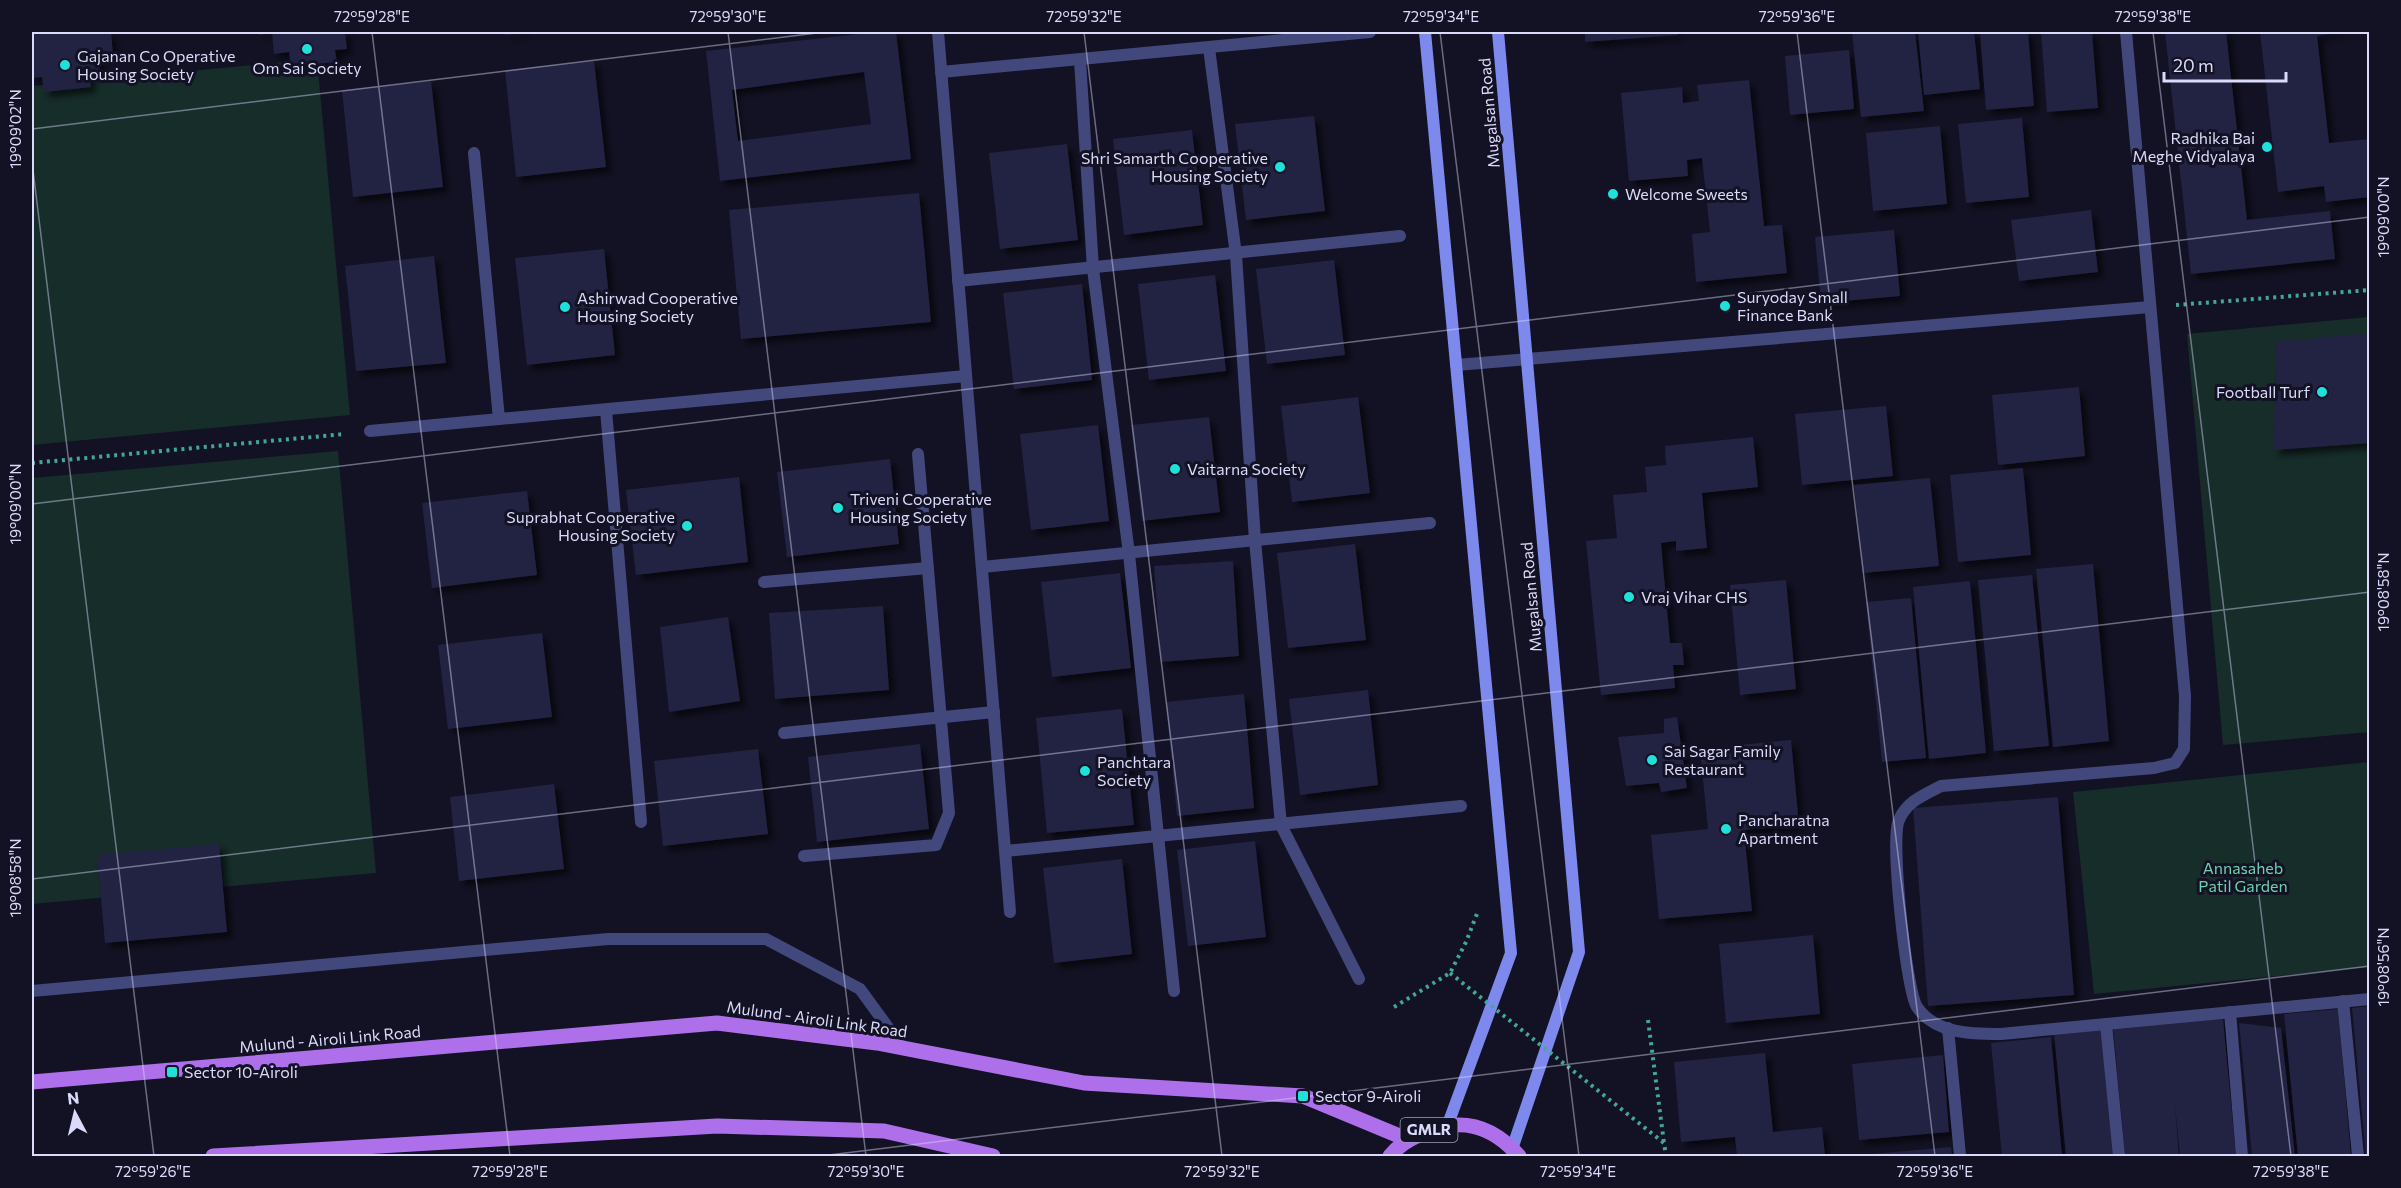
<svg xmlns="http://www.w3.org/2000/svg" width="2401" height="1188" font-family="Commissioner,sans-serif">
	<defs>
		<filter id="shadow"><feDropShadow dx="5.5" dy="5.5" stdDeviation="3" flood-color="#0009"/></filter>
	</defs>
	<rect width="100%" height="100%" fill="#131224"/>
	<g fill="#162d29">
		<path d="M 317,59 L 350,415 L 32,445 L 32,86 Z"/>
		<path d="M 2369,317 L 2369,732 L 2223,745 L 2187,334 Z"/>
		<path d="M 338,451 L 376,873 L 32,904 L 32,478 Z"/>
		<path d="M 2369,762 L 2369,967 L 2094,994 L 2073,792 Z"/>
	</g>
	<g fill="#232142" fill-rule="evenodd" filter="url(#shadow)">
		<path d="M 32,32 L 111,32 L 113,54 L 98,56 L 100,74 L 89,75 L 91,87 L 44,92 L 42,77 L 32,78 Z"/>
		<path d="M 259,32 L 345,32 L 347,49 L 335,50 L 337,62 L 291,67 L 289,52 L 274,54 L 272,33 L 259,35 Z"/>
		<path d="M 505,32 L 525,32 L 525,33 L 505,35 Z"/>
		<path d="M 877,32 L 896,32 L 911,159 L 720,181 L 706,51 ZM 864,72 L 871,124 L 738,141 L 732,90 Z"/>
		<path d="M 1585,32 L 1677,32 L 1678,35 L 1585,42 Z"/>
		<path d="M 1852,32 L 1915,32 L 1924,111 L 1861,117 Z"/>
		<path d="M 1918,32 L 1974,32 L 1980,89 L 1924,95 Z"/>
		<path d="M 1980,32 L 2028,32 L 2034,106 L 1986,110 Z"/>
		<path d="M 2041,32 L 2092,32 L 2098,108 L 2047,112 Z"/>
		<path d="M 2165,32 L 2226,32 L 2247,220 L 2330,211 L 2335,259 L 2191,274 Z"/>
		<path d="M 2260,32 L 2342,32 L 2317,36 L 2329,143 L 2370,139 L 2370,197 L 2326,202 L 2324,186 L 2278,192 Z"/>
		<path d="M 1849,50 L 1854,109 L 1790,115 L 1785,56 Z"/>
		<path d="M 594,61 L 606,167 L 516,177 L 505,70 Z"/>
		<path d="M 1749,80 L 1764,226 L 1782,225 L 1787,273 L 1696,282 L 1692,234 L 1710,232 L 1702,158 L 1687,160 L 1688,176 L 1629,181 L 1621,93 L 1682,87 L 1683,103 L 1699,101 L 1697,85 Z"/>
		<path d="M 431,81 L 443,187 L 353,197 L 342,90 Z"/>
		<path d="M 1314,116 L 1325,211 L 1246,220 L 1235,124 Z"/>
		<path d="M 2022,118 L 2029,197 L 1966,203 L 1958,124 Z"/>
		<path d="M 1940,126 L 1947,204 L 1873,211 L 1866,133 Z"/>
		<path d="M 1192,130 L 1203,225 L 1124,235 L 1113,139 Z"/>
		<path d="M 1067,144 L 1078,240 L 1000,249 L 989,153 Z"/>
		<path d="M 919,193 L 931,322 L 741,339 L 729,210 Z"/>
		<path d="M 2091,210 L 2098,272 L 2019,281 L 2011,220 Z"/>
		<path d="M 1894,230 L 1900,296 L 1821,303 L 1815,237 Z"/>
		<path d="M 604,249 L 615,355 L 527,365 L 515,258 Z"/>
		<path d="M 434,256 L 446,363 L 356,371 L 345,266 Z"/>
		<path d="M 1334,260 L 1345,355 L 1267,364 L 1256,269 Z"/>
		<path d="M 1215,275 L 1226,371 L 1149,380 L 1138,284 Z"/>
		<path d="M 1082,284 L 1092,380 L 1014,389 L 1003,293 Z"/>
		<path d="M 2370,333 L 2370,443 L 2274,450 L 2276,342 Z"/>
		<path d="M 2079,387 L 2085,456 L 1998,465 L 1992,395 Z"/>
		<path d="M 1358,397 L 1370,493 L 1292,502 L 1281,406 Z"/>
		<path d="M 1886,406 L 1893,476 L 1802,485 L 1795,414 Z"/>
		<path d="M 1209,417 L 1220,512 L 1142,521 L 1131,425 Z"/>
		<path d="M 1098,425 L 1109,521 L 1031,530 L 1020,434 Z"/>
		<path d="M 1753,437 L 1758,487 L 1702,493 L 1707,548 L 1676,551 L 1676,541 L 1661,543 L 1670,643 L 1682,643 L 1684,665 L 1673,665 L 1675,688 L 1601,695 L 1586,541 L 1617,538 L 1613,495 L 1647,492 L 1645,467 L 1666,465 L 1665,446 Z"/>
		<path d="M 890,459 L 899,544 L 787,557 L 777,472 Z"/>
		<path d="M 2023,468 L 2031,555 L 1958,562 L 1950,475 Z"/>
		<path d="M 739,477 L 748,562 L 636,575 L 626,490 Z"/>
		<path d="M 1930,478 L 1939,566 L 1863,573 L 1854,485 Z"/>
		<path d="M 527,491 L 537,575 L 432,588 L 422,503 Z"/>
		<path d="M 1355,544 L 1366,640 L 1288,648 L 1277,553 Z"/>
		<path d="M 1233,561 L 1239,656 L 1161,662 L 1154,566 Z"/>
		<path d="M 2093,564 L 2109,741 L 2053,747 L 2036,569 Z"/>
		<path d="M 1120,573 L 1131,668 L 1052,677 L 1041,582 Z"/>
		<path d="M 2032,575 L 2049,746 L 1994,751 L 1978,580 Z"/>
		<path d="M 1786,580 L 1796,689 L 1740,695 L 1730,585 Z"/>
		<path d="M 1970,581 L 1986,753 L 1929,759 L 1913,587 Z"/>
		<path d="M 1911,598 L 1926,758 L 1882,762 L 1866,602 Z"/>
		<path d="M 883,606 L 889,690 L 775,699 L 769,613 Z"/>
		<path d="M 728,617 L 740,701 L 669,712 L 660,627 Z"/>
		<path d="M 542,633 L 552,717 L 448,729 L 438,645 Z"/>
		<path d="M 1368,690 L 1378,785 L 1300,795 L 1289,699 Z"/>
		<path d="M 1244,694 L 1254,808 L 1177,816 L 1166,702 Z"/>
		<path d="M 1122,709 L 1134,825 L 1047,833 L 1036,718 Z"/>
		<path d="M 1677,717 L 1687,788 L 1661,792 L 1659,783 L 1626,786 L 1618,737 L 1664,733 L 1664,719 Z"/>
		<path d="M 1791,740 L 1799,825 L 1744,830 L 1752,911 L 1659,919 L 1651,835 L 1708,829 L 1700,749 Z"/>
		<path d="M 920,744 L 929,829 L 817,842 L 808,757 Z"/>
		<path d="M 758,749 L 768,834 L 663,846 L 654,761 Z"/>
		<path d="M 554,784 L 564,869 L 459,881 L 450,797 Z"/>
		<path d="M 2058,797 L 2074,995 L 1928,1006 L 1913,808 Z"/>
		<path d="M 1255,841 L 1266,937 L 1188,946 L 1177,850 Z"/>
		<path d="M 219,844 L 227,932 L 105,943 L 97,855 Z"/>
		<path d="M 1122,859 L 1132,954 L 1054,963 L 1043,868 Z"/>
		<path d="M 1813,935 L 1820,1014 L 1726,1023 L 1719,944 Z"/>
		<path d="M 2370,1006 L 2370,1156 L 2366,1156 L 2352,1008 Z"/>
		<path d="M 2338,1009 L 2351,1156 L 2298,1156 L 2284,1014 Z"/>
		<path d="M 2223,1019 L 2236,1156 L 2180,1156 L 2175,1105 L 2179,1156 L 2125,1156 L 2113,1026 Z"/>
		<path d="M 2239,1023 L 2281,1028 L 2295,1156 L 2252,1156 Z"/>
		<path d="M 2104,1029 L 2115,1156 L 2066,1156 L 2054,1033 Z"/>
		<path d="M 2051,1037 L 2062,1156 L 2002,1156 L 1991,1043 Z"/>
		<path d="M 1765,1053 L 1773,1132 L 1822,1127 L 1825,1156 L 1737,1156 L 1735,1137 L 1681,1142 L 1674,1062 Z"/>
		<path d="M 1943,1055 L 1949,1132 L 1859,1140 L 1852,1064 Z"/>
		<path d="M 1951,1147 L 1952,1156 L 1861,1156 L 1861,1155 Z"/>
	</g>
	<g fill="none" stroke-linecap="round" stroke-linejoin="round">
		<g stroke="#40a895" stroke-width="4" stroke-dasharray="3 4.5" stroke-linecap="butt">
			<path d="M 2176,305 L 2370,290"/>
			<path d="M 32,463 L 345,434"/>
			<path d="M 1394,1007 L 1450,973 L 1466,942 L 1478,911"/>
			<path d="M 1648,1020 L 1664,1143"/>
		</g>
		<g stroke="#43487c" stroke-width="12">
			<path d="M 1209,48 L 1236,255 L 1255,540 L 1281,825 L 1359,979"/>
			<path d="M 1080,60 L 1093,269 L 1129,554 L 1174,991"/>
			<path d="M 474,153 L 499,419"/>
			<path d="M 958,281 L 1400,236"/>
			<path d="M 606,410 L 641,822"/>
			<path d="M 982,567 L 1430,523"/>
			<path d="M 764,582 L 928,568"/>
			<path d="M 784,733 L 994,712"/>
			<path d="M 1005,851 L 1461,806"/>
			<path d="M 804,856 L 936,845 L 949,813 L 918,454"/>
		</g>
		<g stroke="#43487c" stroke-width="12">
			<path d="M 938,32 L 1010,912"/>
			<path d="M 2126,32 L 2185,696 L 2184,749 L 2175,763 L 2154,768 L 1941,786 C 1924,795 1907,801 1899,820 C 1890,837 1906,990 1917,1007 C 1935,1034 1972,1034 2001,1034 L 2370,999"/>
			<path d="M 941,72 L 1370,32"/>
			<path d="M 1456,365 L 2150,307"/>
			<path d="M 370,431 L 966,376"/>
			<path d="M 32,991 L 608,939 L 766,939 L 860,989 L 903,1048"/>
			<path d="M 2343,1001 L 2358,1156"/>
			<path d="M 2230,1012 L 2242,1156"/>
			<path d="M 2106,1024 L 2119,1156"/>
			<path d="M 1948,1028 L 1960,1156"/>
		</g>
		<g stroke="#7e89ed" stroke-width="12">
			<path d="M 1425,32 L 1511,953 L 1448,1124"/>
			<path d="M 1498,32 L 1579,952 L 1512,1149"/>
		</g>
		<g stroke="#ae6feb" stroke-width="15">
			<path d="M 32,1082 L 717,1023 L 877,1043 L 1084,1083 L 1303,1096 L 1409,1140"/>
			<path d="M 213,1156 L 717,1126 L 884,1131 L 993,1156"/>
			<path d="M 1390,1156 C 1398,1146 1407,1140 1419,1135 C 1459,1116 1491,1124 1519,1156"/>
		</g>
		<path stroke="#40a895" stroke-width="4" stroke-dasharray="3 4.5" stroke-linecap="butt" d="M 1450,973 L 1664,1143 L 1666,1156"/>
	</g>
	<path fill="none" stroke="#dadafa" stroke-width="1.5" stroke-opacity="0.45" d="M 372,32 L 510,1156M 728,32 L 866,1156M 1084,32 L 1222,1156M 1440,32 L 1579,1156M 1797,32 L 1935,1156M 2153,32 L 2291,1156M 32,129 L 825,32M 32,162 L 154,1156M 32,504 L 2370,217M 32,879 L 2370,592M 821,1156 L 2370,966"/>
	<g fill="#1fe0db" stroke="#131224" stroke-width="2">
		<circle cx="307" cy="49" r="6"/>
		<circle cx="65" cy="65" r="6"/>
		<circle cx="2267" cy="147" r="6"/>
		<circle cx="1280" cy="167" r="6"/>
		<circle cx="1613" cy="194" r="6"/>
		<circle cx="1725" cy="306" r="6"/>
		<circle cx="565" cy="307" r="6"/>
		<circle cx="2322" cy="392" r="6"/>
		<circle cx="1175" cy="469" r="6"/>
		<circle cx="838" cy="508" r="6"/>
		<circle cx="687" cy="526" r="6"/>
		<circle cx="1629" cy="597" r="6"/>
		<circle cx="1652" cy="760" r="6"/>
		<circle cx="1085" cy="771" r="6"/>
		<circle cx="1726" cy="829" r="6"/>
		<rect x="166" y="1066" width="12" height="12" rx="3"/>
		<rect x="1297" y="1090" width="12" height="12" rx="3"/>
	</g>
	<g text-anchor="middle" stroke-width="6" stroke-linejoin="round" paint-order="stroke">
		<rect fill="#131224" stroke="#9e9eba" stroke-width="1.5" x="1400.5" y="1118" width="57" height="24" rx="4.5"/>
		<g font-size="15" font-weight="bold" fill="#dadafa">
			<text x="1429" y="1135">GMLR</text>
		</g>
		<g font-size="16" fill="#dadafa" stroke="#131224" text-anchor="start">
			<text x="77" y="62">Gajanan Co Operative<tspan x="77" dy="18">Housing Society</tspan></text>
			<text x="307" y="74" text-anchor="middle">Om Sai Society</text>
			<text x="2255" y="144" text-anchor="end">Radhika Bai<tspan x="2255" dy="18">Meghe Vidyalaya</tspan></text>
			<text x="1268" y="164" text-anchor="end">Shri Samarth Cooperative<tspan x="1268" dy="18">Housing Society</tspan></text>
			<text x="1625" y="200">Welcome Sweets</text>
			<text x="1737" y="303">Suryoday Small<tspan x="1737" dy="18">Finance Bank</tspan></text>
			<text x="577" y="304">Ashirwad Cooperative<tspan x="577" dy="18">Housing Society</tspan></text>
			<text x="2310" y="398" text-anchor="end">Football Turf</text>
			<text x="1187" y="475">Vaitarna Society</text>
			<text x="850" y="505">Triveni Cooperative<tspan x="850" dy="18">Housing Society</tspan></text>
			<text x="675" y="523" text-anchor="end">Suprabhat Cooperative<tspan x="675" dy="18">Housing Society</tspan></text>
			<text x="1641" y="603">Vraj Vihar CHS</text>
			<text x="1664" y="757">Sai Sagar Family<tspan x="1664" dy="18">Restaurant</tspan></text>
			<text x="1097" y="768">Panchtara<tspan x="1097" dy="18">Society</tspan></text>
			<text x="1738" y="826">Pancharatna<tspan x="1738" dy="18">Apartment</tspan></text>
			<text x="184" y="1078">Sector 10-Airoli</text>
			<text x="1315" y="1102">Sector 9-Airoli</text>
		</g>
		<g font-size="16" fill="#dadafa" stroke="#131224">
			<text transform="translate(1489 113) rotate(-95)" y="6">Mugalsan Road</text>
			<text transform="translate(1531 597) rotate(-95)" y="6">Mugalsan Road</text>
			<text transform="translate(817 1019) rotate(8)" y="6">Mulund - Airoli Link Road</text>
			<text transform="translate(330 1039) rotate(-5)" y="6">Mulund - Airoli Link Road</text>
		</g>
		<g font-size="16" fill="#6fd1ac" stroke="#131224">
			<text x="2243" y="874">Annasaheb<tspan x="2243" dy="18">Patil Garden</tspan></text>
		</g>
	</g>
	<rect width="2401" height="1188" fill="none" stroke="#131224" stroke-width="66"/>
	<g transform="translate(75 1113) rotate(353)" stroke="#131224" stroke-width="4.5" paint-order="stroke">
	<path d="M0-4.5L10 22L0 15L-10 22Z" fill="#dadafa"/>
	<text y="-9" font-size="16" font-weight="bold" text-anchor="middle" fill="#dadafa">N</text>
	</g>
	<path d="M2164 72v9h122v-9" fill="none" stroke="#dadafa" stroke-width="3"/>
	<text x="2173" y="72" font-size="18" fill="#dadafa" stroke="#131224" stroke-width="4.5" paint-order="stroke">20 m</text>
	<rect x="33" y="33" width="2335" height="1122" fill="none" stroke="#dadafa" stroke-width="2"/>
	<g font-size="15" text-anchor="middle" fill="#dadafa">
		<text x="372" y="22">72°59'28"E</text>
		<text x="728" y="22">72°59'30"E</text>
		<text x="1084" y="22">72°59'32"E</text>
		<text x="1441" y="22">72°59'34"E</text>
		<text x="1797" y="22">72°59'36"E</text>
		<text x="2153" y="22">72°59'38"E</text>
		<text transform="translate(16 129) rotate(-90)" y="5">19°09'02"N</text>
		<text transform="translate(2384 217) rotate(-90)" y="5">19°09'00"N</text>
		<text transform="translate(16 504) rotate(-90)" y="5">19°09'00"N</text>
		<text transform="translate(2384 592) rotate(-90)" y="5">19°08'58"N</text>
		<text transform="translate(16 878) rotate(-90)" y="5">19°08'58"N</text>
		<text transform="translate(2384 967) rotate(-90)" y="5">19°08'56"N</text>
		<text x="153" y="1177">72°59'26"E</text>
		<text x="510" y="1177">72°59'28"E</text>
		<text x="866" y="1177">72°59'30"E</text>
		<text x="1222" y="1177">72°59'32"E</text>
		<text x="1578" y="1177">72°59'34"E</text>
		<text x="1935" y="1177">72°59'36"E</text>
		<text x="2291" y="1177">72°59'38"E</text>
	</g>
</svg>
